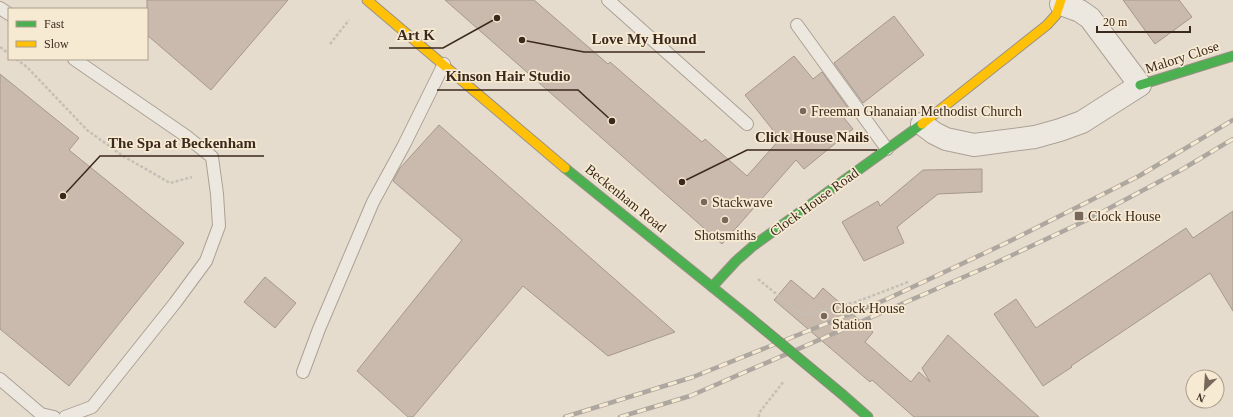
<svg xmlns="http://www.w3.org/2000/svg" width="1233" height="417" font-family="Georgia,serif">
	<rect width="100%" height="100%" fill="#e6dcce"/>
	<g fill="#cabaae" stroke="#a6988d">
		<path d="M 147,0 L 288,0 L 211,90 L 147,35 Z"/>
		<path d="M 445,0 L 534,0 L 608,64 L 610,62 L 702,142 L 705,139 L 747,176 L 780,139 L 745,95 L 794,56 L 813,79 L 822,72 L 851,112 L 844,118 L 853,129 L 804,169 L 796,160 L 722,244 Z"/>
		<path d="M 1123,0 L 1179,0 L 1192,17 L 1155,44 Z"/>
		<path d="M 894,16 L 924,55 L 863,103 L 834,63 Z"/>
		<path d="M 0,74 L 79,138 L 69,150 L 184,243 L 69,386 L 0,329 Z"/>
		<path d="M 439,125 L 675,332 L 608,356 L 523,286 L 413,417 L 408,417 L 357,371 L 462,240 L 393,181 L 400,168 Z"/>
		<path d="M 982,169 L 982,192 L 938,194 L 897,227 L 904,243 L 864,261 L 842,222 L 878,201 L 880,206 L 923,170 Z"/>
		<path d="M 1233,211 L 1233,311 L 1210,273 L 1071,366 L 1072,367 L 1043,386 L 994,314 L 1016,299 L 1036,328 L 1186,228 L 1193,238 Z"/>
		<path d="M 265,277 L 296,303 L 275,328 L 244,302 Z"/>
		<path d="M 791,280 L 814,299 L 823,288 L 873,332 L 865,342 L 911,382 L 919,372 L 930,382 L 922,368 L 948,335 L 1039,417 L 914,417 L 872,380 L 870,382 L 774,300 Z"/>
	</g>
	<g fill="none" stroke-linecap="round" stroke-linejoin="round">
		<g stroke="#aba196" stroke-width="14">
			<g id="lane">
				<path d="M 608,0 L 747,124"/>
				<path d="M 0,8 L 9,14"/>
				<path d="M 797,25 L 887,149"/>
				<path d="M 303,372 L 319,329 L 373,202 L 404,145 L 444,64"/>
				<path d="M 0,379 L 41,414 L 54,417"/>
				<path d="M 65,417 L 92,407 L 175,303 L 206,261 L 219,226 L 217,194 L 212,157 L 186,136 L 74,59"/>
			</g>
		</g>
		<g stroke="#aba196" stroke-width="24">
			<path id="street" d="M 922,124 L 934,133 L 946,139 L 974,145 L 1035,137 L 1060,130 L 1082,122 L 1140,85 L 1090,18 L 1080,11 L 1061,4"/>
		</g>
		<g stroke="#9b9186" stroke-width="11">
			<g id="fast">
				<path d="M 1140,85 L 1233,56"/>
				<path d="M 565,168 L 748,316"/>
				<path d="M 712,287 L 736,261 L 753,246 L 922,124"/>
				<path d="M 843,395 L 868,417"/>
			</g>
		</g>
		<g stroke="#9b9186" stroke-width="11">
			<g id="slow">
				<path d="M 367,0 L 565,168"/>
				<path d="M 922,124 L 1047,25 L 1056,15 L 1061,0"/>
			</g>
		</g>
		<g stroke="#c6bfb6" stroke-width="2.5" stroke-dasharray="3 2" stroke-linecap="butt">
			<path d="M 330,44 L 349,20"/>
			<path d="M 0,47 L 9,54"/>
			<path d="M 16,59 L 27,67 L 87,130 L 123,156 L 170,183 L 192,177"/>
			<path d="M 758,279 L 802,315 L 856,302 L 908,282"/>
			<path d="M 759,417 L 759,413 L 784,381"/>
		</g>
		<use href="#lane" stroke="#ede8df" stroke-width="12"/>
		<use href="#street" stroke="#ede8df" stroke-width="22"/>
		<use href="#fast" stroke="#4caf50" stroke-width="9"/>
		<use href="#slow" stroke="#ffc107" stroke-width="9"/>
		<g stroke="#ada79f" stroke-width="4.5">
			<g id="rail">
				<path d="M 565,417 L 693,377 L 885,300 L 1006,243 L 1139,176 L 1233,120"/>
				<path d="M 620,417 L 690,396 L 989,266 L 1089,219 L 1181,170 L 1233,139"/>
			</g>
		</g>
		<use href="#rail" stroke="#f7ead3" stroke-width="3" stroke-dasharray="9" stroke-linecap="butt"/>
		<g stroke="#91877d" stroke-width="11" stroke-linecap="butt">
			<path id="fast-bridge" d="M 748,316 L 843,395"/>
		</g>
		<use href="#fast-bridge" stroke="#4caf50" stroke-width="9"/>
	</g>
	<g fill="#77685b" stroke="#f7ead3" stroke-width="1.5">
		<circle cx="803" cy="111" r="4"/>
		<circle cx="704" cy="202" r="4"/>
		<rect x="1074" y="211" width="10" height="10" rx="2"/>
		<circle cx="725" cy="220" r="4"/>
		<circle cx="824" cy="316" r="4"/>
	</g>
	<g text-anchor="middle" stroke-width="3.5" stroke-linejoin="round" paint-order="stroke">
		<g font-size="14" fill="#3b291d" stroke="#f7ead3">
			<text transform="translate(1182 57) rotate(-18)" y="5">Malory Close</text>
			<text transform="translate(626 198) rotate(39)" y="5">Beckenham Road</text>
			<text transform="translate(814 202) rotate(-36)" y="5">Clock House Road</text>
		</g>
		<g font-size="14" fill="#3b291d" stroke="#f7ead3" text-anchor="start">
			<text x="811" y="116">Freeman Ghanaian Methodist Church</text>
			<text x="712" y="207">Stackwave</text>
			<text x="1088" y="221">Clock House</text>
			<text x="725" y="240" text-anchor="middle">Shotsmiths</text>
			<text x="832" y="313">Clock House<tspan x="832" dy="16">Station</tspan></text>
		</g>
	</g>
	<path fill="none" stroke="#3b291d" stroke-width="1.5" d="M497 18L443 48H389M522 40L584 52H705M612 121L578 90H437M682 182L747 150H877M63 196L100 156H264"/>
	<g fill="#3b291d" stroke="#f7ead3" stroke-width="1.5">
		<circle cx="497" cy="18" r="4"/>
		<circle cx="522" cy="40" r="4"/>
		<circle cx="612" cy="121" r="4"/>
		<circle cx="682" cy="182" r="4"/>
		<circle cx="63" cy="196" r="4"/>
	</g>
	<g font-size="15" text-anchor="middle" font-weight="bold" fill="#3b291d" stroke="#f7ead3" stroke-width="3.5" stroke-linejoin="round" paint-order="stroke">
		<text x="416" y="40">Art K</text>
		<text x="644" y="44">Love My Hound</text>
		<text x="508" y="81">Kinson Hair Studio</text>
		<text x="812" y="142">Click House Nails</text>
		<text x="182" y="148">The Spa at Beckenham</text>
	</g>
	<rect x="8" y="8" width="140" height="52" fill="#f7ead3" stroke="#ac9d8a"/>
	<rect x="16" y="21" width="20" height="6" fill="#4caf50" stroke="#ac9d8a"/>
	<text x="44" y="28" font-size="12" fill="#3b291d">Fast</text>
	<rect x="16" y="41" width="20" height="6" fill="#ffc107" stroke="#ac9d8a"/>
	<text x="44" y="48" font-size="12" fill="#3b291d">Slow</text>
	<g transform="translate(1205 389) rotate(205)"><circle r="19" fill="#f7ead3" stroke="#ac9d8a"/>
	<path d="M0-3L7 15L0 10L-7 15Z" fill="#77685b"/>
	<text y="-6" font-size="11" font-weight="bold" text-anchor="middle" fill="#3b291d">N</text>
	</g>
	<path d="M1097 26v6h93v-6" fill="none" stroke="#3b291d" stroke-width="2"/>
	<text x="1103" y="26" font-size="12" fill="#3b291d" stroke="#f7ead3" stroke-width="3" paint-order="stroke">20 m</text>
</svg>
